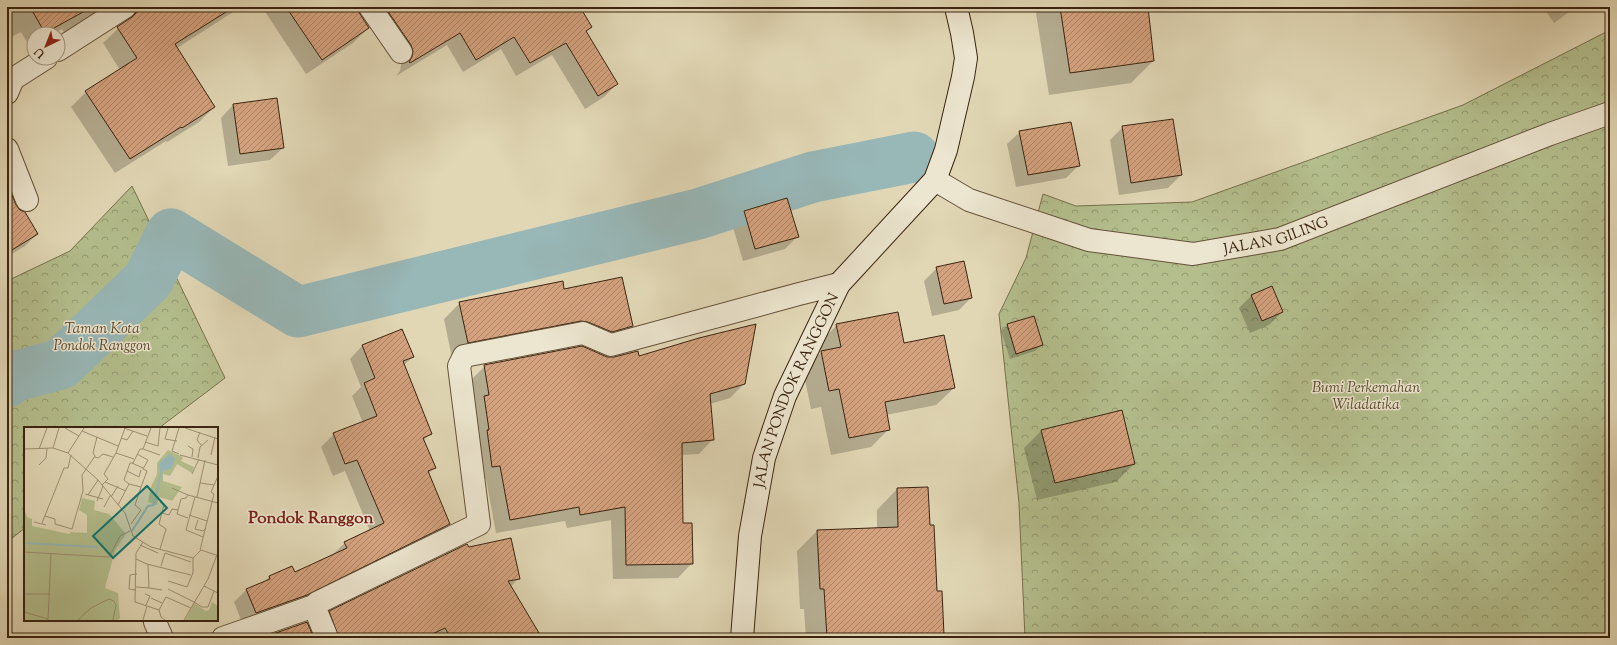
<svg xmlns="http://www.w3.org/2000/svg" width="1617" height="645" font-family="'Sorts Mill Goudy',serif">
	<defs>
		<pattern id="park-crowns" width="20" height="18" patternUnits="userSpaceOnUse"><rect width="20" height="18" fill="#b4be8d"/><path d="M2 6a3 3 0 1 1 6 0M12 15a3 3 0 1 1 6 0" fill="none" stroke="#939a72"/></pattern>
		<pattern id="building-hatch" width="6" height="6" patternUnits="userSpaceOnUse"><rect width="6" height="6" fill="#d4a27e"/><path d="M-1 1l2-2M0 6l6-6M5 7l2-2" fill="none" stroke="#ad8466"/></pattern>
	</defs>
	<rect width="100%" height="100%" fill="#e1d7b5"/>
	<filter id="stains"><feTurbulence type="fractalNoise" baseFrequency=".005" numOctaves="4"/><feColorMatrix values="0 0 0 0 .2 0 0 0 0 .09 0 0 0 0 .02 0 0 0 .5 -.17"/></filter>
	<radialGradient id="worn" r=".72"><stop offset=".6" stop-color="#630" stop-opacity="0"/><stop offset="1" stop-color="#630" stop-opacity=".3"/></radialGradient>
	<g fill="url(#park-crowns)" stroke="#77714e">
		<path d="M 1610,30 L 1610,638 L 1025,638 L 1019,503 L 999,314 L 1026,258 L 1043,194 L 1076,206 L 1192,202 L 1463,105 Z"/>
		<path d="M 132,186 L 225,378 L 159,428 L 25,428 L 25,528 L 7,542 L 7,281 L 70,251 Z"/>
	</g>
	<g fill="#0003">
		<path d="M 7,7 L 241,7 L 177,48 L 214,107 L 199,122 L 167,142 L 166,141 L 115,173 L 71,107 L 86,92 L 120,70 L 103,43 L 122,25 L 123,22 L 121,15 L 65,34 L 62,29 L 53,34 L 34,34 L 34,45 L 30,47 L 21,32 L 7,39 Z"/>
		<path d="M 262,7 L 357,7 L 356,10 L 368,28 L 353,43 L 306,74 Z"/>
		<path d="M 359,7 L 579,7 L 591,27 L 585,33 L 617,84 L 604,97 L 585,109 L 552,55 L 516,76 L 501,49 L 463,72 L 447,45 L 396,76 L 400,71 L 401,65 L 399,58 L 363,9 Z"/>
		<path d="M 1043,7 L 1147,7 L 1153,61 L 1131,83 L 1049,95 L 1036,13 Z"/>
		<path d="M 1543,7 L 1576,7 L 1554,23 Z"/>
		<path d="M 276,100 L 283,148 L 270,160 L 228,166 L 221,118 L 233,105 Z"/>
		<path d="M 1123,127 L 1181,175 L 1168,188 L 1119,195 L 1110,140 Z"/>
		<path d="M 1020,132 L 1079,165 L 1066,178 L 1016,187 L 1007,144 Z"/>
		<path d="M 7,187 L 15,205 L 37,234 L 25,246 L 7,257 Z"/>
		<path d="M 786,199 L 798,236 L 785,249 L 743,261 L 732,224 L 744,212 Z"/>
		<path d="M 937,268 L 971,298 L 959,310 L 932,316 L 924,281 Z"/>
		<path d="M 563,290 L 632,326 L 615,342 L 571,337 L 452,358 L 444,319 L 460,303 Z"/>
		<path d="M 1252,295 L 1282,312 L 1269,325 L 1250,333 L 1239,308 Z"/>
		<path d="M 837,325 L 954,388 L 936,405 L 886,415 L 889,429 L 871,447 L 831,455 L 821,407 L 811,409 L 803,370 L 821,352 L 819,343 Z"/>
		<path d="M 1008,325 L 1042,345 L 1035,351 L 1010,359 L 1001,331 Z"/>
		<path d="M 402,331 L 413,357 L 404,365 L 431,433 L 423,441 L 434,468 L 428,474 L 448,524 L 436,537 L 387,561 L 385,557 L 365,568 L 358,574 L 243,625 L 234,602 L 246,590 L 264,582 L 270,576 L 294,573 L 332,555 L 345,543 L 370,531 L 345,471 L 333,476 L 321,447 L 334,434 L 363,423 L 352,396 L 361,387 L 350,359 L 362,346 Z"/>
		<path d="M 606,358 L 638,358 L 744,384 L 730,398 L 710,404 L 713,439 L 699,454 L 681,455 L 682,524 L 692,563 L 678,578 L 613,579 L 611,520 L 567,528 L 565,521 L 496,533 L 486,479 L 478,480 L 471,380 L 485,366 Z"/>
		<path d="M 1042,430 L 1134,464 L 1116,482 L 1037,500 L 1024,448 Z"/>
		<path d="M 927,488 L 929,526 L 937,592 L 941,592 L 943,638 L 806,638 L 804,609 L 800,609 L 797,551 L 817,531 L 877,528 L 877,510 L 897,489 Z"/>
		<path d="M 469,548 L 519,578 L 510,587 L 530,638 L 429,638 L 398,586 Z"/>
		<path d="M 330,612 L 408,638 L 323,638 L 318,624 Z"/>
		<path d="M 1206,632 L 1207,638 L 1180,638 Z"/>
	</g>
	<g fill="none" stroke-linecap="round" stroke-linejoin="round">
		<path stroke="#98b7b7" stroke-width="51" d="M 7,382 L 13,377 L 61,364 L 148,280 L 171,234 L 298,312 L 698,214 L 813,177 L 914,157"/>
	</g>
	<g fill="url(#building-hatch)" stroke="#3a240f">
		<path d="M 30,7 L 92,7 L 45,33 Z"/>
		<path d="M 137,7 L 234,7 L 175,44 L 215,107 L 182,128 L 181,127 L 130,159 L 85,91 L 137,58 L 117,27 L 132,17 L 136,13 Z"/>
		<path d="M 286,7 L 358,7 L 360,14 L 369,28 L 322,60 Z"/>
		<path d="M 385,7 L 580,7 L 592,27 L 586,31 L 618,84 L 598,96 L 566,43 L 530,63 L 514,37 L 476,60 L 460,33 L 410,63 L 409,62 L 412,57 L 413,51 L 411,45 Z"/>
		<path d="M 1060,7 L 1148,7 L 1154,61 L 1070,73 Z"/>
		<path d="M 277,98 L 284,148 L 240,154 L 233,104 Z"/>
		<path d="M 1173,119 L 1182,175 L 1131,183 L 1122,126 Z"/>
		<path d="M 1071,122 L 1080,166 L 1028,175 L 1019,131 Z"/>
		<path d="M 7,183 L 16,205 L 20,210 L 25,212 L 38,234 L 7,253 Z"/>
		<path d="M 787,198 L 799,237 L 755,249 L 744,211 Z"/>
		<path d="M 964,261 L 972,298 L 944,304 L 936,267 Z"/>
		<path d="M 622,277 L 633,326 L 612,332 L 588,322 L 581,321 L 468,343 L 459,302 L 563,281 L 564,289 Z"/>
		<path d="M 1272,286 L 1283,312 L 1262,321 L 1251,295 Z"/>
		<path d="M 898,312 L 904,343 L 944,335 L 955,388 L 885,402 L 890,430 L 849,438 L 839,389 L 829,391 L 821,351 L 841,347 L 836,324 Z"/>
		<path d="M 1034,316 L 1043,345 L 1016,354 L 1007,324 Z"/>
		<path d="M 756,324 L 745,384 L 710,394 L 714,440 L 682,443 L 683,523 L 692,523 L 693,564 L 626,565 L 625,507 L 580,515 L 579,507 L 510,520 L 500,466 L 492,467 L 487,430 L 489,430 L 484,396 L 489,395 L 484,365 L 582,346 L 607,357 L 614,357 L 638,351 L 639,356 L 699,338 Z"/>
		<path d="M 402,329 L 414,357 L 403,361 L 432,434 L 423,438 L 436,468 L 428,471 L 450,524 L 307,595 L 256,613 L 246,589 L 270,579 L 269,576 L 292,566 L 295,572 L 347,548 L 344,542 L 384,523 L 357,460 L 345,464 L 333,433 L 377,416 L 364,383 L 375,378 L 362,345 Z"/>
		<path d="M 1122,410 L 1135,464 L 1055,483 L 1041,430 Z"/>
		<path d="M 928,487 L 930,525 L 934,525 L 937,591 L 942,591 L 944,635 L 921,636 L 921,638 L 827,638 L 824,589 L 820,589 L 817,530 L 898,527 L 897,488 Z"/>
		<path d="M 511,538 L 520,579 L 508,581 L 542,638 L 451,638 L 445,628 L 424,638 L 339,638 L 329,611 L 467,544 L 469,547 Z"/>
		<path d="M 307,622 L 314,638 L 275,638 L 273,634 Z"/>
	</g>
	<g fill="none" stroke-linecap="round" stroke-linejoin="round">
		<g stroke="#645138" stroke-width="24">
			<g id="street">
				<path d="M 370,7 L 401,52"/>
				<path d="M 58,50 L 125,7"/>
				<path d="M 7,93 L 13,79 L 46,58"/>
				<path d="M 7,149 L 27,200"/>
				<path id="s1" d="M 935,180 L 969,200 L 1089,240 L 1193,254 L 1280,239 L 1550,134 L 1610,113"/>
				<path d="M 314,606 L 327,638"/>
				<path d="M 155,622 L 162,638"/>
				<path d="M 223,638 L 314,606 L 317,603 L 479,524 L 459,366 L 464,356 L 583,333 L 611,345 L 799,294 L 839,284"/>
			</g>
		</g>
		<g stroke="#3a240f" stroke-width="24">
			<g id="secondary">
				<path id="s2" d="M 742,638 L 750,536 L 764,458 L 785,396 L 839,284 L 935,180 L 946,150 L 963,77 L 966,58 L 962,33 L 956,7"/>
			</g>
		</g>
		<use href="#street" stroke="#ece5cf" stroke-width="22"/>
		<use href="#secondary" stroke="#ece5cf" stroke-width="22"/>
	</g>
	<g text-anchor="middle" stroke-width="3" stroke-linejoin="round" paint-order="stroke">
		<g font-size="15" fill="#3a240f" stroke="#ece5cf">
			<text dy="5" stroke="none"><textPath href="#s1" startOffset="356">JALAN GILING</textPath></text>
			<text dy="5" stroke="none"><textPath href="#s2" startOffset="256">JALAN PONDOK RANGGON</textPath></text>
		</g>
		<g font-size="15" font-style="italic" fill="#584a2e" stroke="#ece5cf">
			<text x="102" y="333">Taman Kota<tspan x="102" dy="17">Pondok Ranggon</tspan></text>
			<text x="1366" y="392">Bumi Perkemahan<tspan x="1366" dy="17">Wiladatika</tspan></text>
		</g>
		<g font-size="17" font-weight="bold" fill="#7a1f14" stroke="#ece5cf">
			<text x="311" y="523">Pondok Ranggon</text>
		</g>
	</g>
	<g transform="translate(24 427)">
		<rect width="194" height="194" fill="#e1d7b5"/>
		<path d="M 188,175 L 194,179 L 194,193 L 161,193 L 170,176 L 182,184 L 185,183 Z" fill="#b4be8d"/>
		<path d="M 144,23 L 159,30 L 157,34 L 170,40 L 168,46 L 153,37 L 146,49 L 139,47 L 139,54 L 158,60 L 148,74 L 135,70 L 133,78 L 124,75 L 127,60 L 133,47 L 133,36 ZM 58,71 L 71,74 L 70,83 L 85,87 L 102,107 L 91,123 L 81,161 L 94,166 L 96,191 L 94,193 L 0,193 L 0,81 L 3,90 L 8,92 L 8,99 L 45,107 L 47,105 L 63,106 L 63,88 L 55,83 Z" fill="#b4be8d"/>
		<path d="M 145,27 L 151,31 L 148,41 L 136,45 L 135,37 Z" fill="#98b7b7"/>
		<path fill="none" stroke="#98b7b7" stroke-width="2" d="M 108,104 L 124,79 L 130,78 L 138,41M 0,116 L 74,120"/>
		<path fill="none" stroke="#9e8f73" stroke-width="1" d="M 41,1 L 55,9M 100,1 L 123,9M 144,1 L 141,12 L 153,14M 155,1 L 148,24 L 155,27M 161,1 L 194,12M 58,4 L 94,19M 176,5 L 173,13 L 178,19M 97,11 L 103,13 L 109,4M 121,15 L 134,19 L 136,1M 164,19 L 169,22 L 168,30M 29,21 L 35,1M 0,22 L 29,21 L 44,26 L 74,53 L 101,86 L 109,109 L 127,120 L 169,131 L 177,123 L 192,128M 15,22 L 23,1M 119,22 L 136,28M 44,26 L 60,1M 92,26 L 110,32M 156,28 L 194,38M 187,28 L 191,10M 71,30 L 74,31 L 79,27 L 89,30M 174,31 L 176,20 L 184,13M 108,36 L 119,41M 15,38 L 22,31 L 23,21M 103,44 L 115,50 L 117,43M 168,47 L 175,32M 81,55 L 102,64M 176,56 L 190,58M 105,57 L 117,60 L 123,44 L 119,42 L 124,33 L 113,27M 78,58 L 84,52 L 80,47 L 92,26 L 101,1M 148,61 L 164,68M 61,67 L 79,72M 64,68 L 74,53M 87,70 L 94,59M 171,70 L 162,103 L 179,110M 173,70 L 181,33M 73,74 L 79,59M 136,75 L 140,78 L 135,97 L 142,102 L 136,122M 94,78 L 105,57 L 100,53 L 106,36 L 109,36 L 116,22 L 119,22 L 127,1M 80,80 L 86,69M 154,83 L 153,87 L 164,91M 138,86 L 145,88 L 148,82 L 154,83 L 157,72 L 162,71 L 164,68 L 194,76M 165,88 L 183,94M 21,89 L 31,92 L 31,97 L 48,102 L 59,64 L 58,48 L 71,29 L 69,26 L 73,10M 174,93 L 171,102 L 179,104 L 181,102M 10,95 L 22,98M 18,96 L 40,41 L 44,41 L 47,28M 107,97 L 117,83 L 111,78 L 117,60M 119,115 L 112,126 L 111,175 L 135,183 L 137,190 L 141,193M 116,118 L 134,126M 176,123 L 190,67 L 187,65 L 194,49M 0,125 L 85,130 L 96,109 L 106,104M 112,132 L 123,137 L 167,148M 137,139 L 141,126 L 167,135M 144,154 L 163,160 L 169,146 L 169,131M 180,159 L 194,166M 112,160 L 125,161 L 124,138M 125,161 L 138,163M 144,162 L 170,175M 112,163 L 105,162 L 106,148 L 113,147M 0,167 L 26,167M 121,167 L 126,169 L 122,178M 127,171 L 138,176M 170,175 L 178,180 L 184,180 L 190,164M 135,183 L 142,170 L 167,181M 0,185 L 24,192M 24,193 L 27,126M 54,193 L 67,181 L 85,172 L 90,174 L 92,178 L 89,193M 119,193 L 123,179M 160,193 L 184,152 L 194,125"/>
		<path fill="#0f766e" fill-opacity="0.15" stroke="#0f766e" stroke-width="2" d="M 123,59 L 143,81 L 89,131 L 69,109 Z"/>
		<rect width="194" height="194" fill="none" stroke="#3a240f" stroke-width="2"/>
	</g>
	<rect width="1617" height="645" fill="none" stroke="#e1d7b5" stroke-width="24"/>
	<rect x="8" y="8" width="1601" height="629" fill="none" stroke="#3a240f" stroke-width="2"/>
	<rect x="12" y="12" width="1593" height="621" fill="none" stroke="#3a240f"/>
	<g transform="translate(46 46) rotate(223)"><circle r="19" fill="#ece5cf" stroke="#a59882"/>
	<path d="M0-3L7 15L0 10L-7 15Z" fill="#8f2418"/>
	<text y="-6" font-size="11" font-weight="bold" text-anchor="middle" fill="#3a240f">U</text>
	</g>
	<rect width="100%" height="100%" filter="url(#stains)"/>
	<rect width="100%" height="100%" fill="url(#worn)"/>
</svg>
